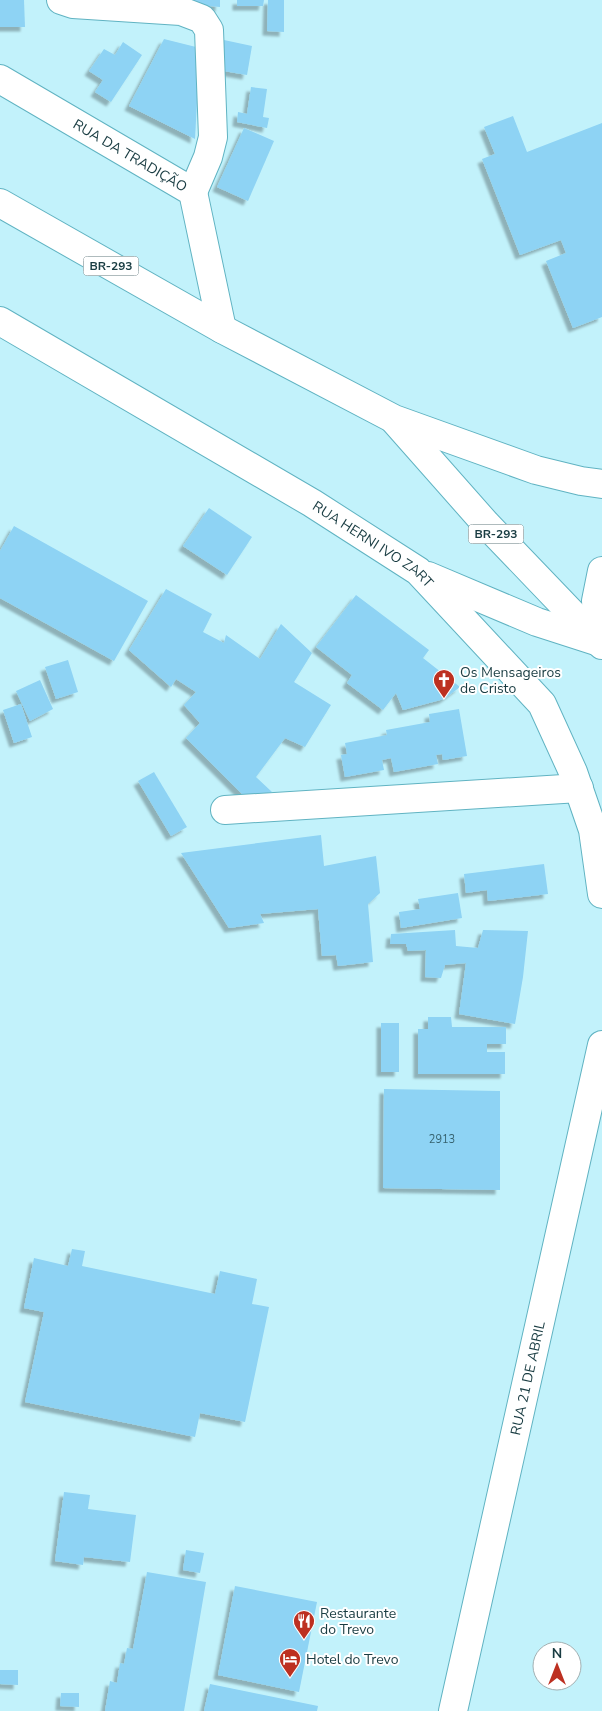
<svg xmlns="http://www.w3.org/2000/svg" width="602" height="1711" font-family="'Nunito Sans',sans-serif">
	<defs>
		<filter id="shadow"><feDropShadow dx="-4.5" dy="4.5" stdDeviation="1" flood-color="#0004"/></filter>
	</defs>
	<rect width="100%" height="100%" fill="#c2f2fb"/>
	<g fill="#8ed3f4" filter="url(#shadow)">
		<path d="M 0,0 L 24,0 L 25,27 L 0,27 Z"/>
		<path d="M 189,0 L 220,0 L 220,7 L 188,4 Z"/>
		<path d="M 237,0 L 264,0 L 263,6 L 237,6 Z"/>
		<path d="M 268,0 L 284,0 L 284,32 L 267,31 Z"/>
		<path d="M 164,39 L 200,48 L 195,139 L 129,106 Z"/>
		<path d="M 224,40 L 252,46 L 247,75 L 218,70 Z"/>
		<path d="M 123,42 L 142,55 L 111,102 L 95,92 L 103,80 L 89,71 L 104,49 L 115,55 Z"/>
		<path d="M 251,87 L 267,89 L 263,117 L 269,118 L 267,128 L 237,122 L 238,112 L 247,114 Z"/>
		<path d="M 513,116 L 527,152 L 602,123 L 602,317 L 573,328 L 546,261 L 566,253 L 561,240 L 520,255 L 482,159 L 495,154 L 484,127 Z"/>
		<path d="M 244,128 L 274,141 L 248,201 L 217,187 Z"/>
		<path d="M 209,508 L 252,537 L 227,575 L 183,546 Z"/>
		<path d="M 14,526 L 148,601 L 114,661 L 0,598 L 0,551 Z"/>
		<path d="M 166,589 L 212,614 L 203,632 L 224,643 L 226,635 L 260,659 L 281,624 L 312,653 L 294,682 L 331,705 L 305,747 L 285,738 L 256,777 L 272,792 L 246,798 L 186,738 L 200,723 L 184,705 L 196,692 L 176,679 L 171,687 L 129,650 Z"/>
		<path d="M 356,595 L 429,650 L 423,658 L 460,687 L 444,699 L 403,710 L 396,693 L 383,710 L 347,683 L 352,675 L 316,647 Z"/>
		<path d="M 68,660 L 78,692 L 56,699 L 45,667 Z"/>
		<path d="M 40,680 L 53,709 L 30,721 L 16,691 Z"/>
		<path d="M 21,704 L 32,737 L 14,743 L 3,710 Z"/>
		<path d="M 459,709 L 467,756 L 443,760 L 442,754 L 436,755 L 438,764 L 394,772 L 391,758 L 382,760 L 384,770 L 345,777 L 341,755 L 347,754 L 345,743 L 387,735 L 386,730 L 430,722 L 429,714 Z"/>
		<path d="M 154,772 L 187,827 L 171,836 L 138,781 Z"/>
		<path d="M 321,835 L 324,866 L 376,856 L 380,893 L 368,904 L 373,962 L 338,966 L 336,955 L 322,956 L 318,909 L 260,914 L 264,923 L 229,928 L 181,853 Z"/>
		<path d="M 544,864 L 548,894 L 488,901 L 487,890 L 466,893 L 464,874 Z"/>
		<path d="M 458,893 L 462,918 L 401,928 L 399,912 L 420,909 L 418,899 Z"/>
		<path d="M 455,930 L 456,946 L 478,948 L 483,930 L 528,931 L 523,977 L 515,1024 L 459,1014 L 466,963 L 445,965 L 441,978 L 425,977 L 426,950 L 408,951 L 406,944 L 390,944 L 391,934 Z"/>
		<path d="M 428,1017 L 451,1017 L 452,1027 L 506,1027 L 506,1044 L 487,1044 L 487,1052 L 505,1052 L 505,1074 L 418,1074 L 418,1029 L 428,1029 Z"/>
		<rect x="381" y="1023" width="18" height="49"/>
		<path d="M 384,1089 L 500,1091 L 500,1190 L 383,1188 Z"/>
		<path d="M 72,1249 L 85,1251 L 82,1266 L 215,1294 L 220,1271 L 257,1279 L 252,1304 L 269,1307 L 245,1422 L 200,1413 L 195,1437 L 25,1402 L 44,1312 L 24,1308 L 34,1258 L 68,1266 Z"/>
		<path d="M 64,1492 L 90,1495 L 88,1509 L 136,1515 L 130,1562 L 84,1557 L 83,1565 L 55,1561 Z"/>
		<path d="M 186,1550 L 204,1553 L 200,1573 L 183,1570 Z"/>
		<path d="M 147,1572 L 206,1582 L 184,1711 L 105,1711 L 110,1681 L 117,1683 L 120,1663 L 124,1664 L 127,1648 L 133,1649 Z"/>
		<path d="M 235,1586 L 317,1602 L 299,1692 L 218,1675 Z"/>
		<path d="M 0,1670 L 18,1670 L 18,1685 L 0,1684 Z"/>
		<path d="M 210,1684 L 318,1706 L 317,1711 L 204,1711 Z"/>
		<path d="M 61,1693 L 79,1693 L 79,1707 L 60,1706 Z"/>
	</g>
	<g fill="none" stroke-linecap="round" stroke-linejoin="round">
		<g stroke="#60b3c2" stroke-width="30">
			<g id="minor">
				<path d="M 61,0 L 73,4 L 181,11 L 202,19 L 209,30 L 213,137 L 208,157 L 193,192"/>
				<path id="s1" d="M 0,79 L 193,192 L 222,329"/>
				<path id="s2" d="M 0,321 L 312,503 L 418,571 L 542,704 L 573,772 L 593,830 L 602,894"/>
				<path d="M 428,576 L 537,622 L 599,642"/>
				<path d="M 225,810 L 579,788"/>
			</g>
		</g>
		<g stroke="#60b3c2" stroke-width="30">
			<g id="tertiary">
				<path id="s3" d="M 453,1711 L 602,1045"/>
			</g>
		</g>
		<g stroke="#60b3c2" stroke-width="30">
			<path id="secondary" d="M 599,642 L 596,601 L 602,571"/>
		</g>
		<g stroke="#60b3c2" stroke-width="30">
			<g id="trunk">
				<path d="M 0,203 L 222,329 L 394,419 L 536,470 L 581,481 L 602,484"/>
				<path d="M 395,421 L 486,524 L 602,645"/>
			</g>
		</g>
		<use href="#minor" stroke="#fff" stroke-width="28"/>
		<use href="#tertiary" stroke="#fff" stroke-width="28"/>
		<use href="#secondary" stroke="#fff" stroke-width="28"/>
		<use href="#trunk" stroke="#fff" stroke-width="28"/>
	</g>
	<defs>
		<g id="church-pin" transform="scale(1.125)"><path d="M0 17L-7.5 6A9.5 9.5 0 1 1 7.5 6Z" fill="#bd3021" stroke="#fff"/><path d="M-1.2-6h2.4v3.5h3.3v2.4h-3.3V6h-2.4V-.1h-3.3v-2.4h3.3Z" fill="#fff"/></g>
		<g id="restaurant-pin" transform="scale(1.125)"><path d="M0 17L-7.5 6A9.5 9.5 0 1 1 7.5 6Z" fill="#bd3021" stroke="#fff"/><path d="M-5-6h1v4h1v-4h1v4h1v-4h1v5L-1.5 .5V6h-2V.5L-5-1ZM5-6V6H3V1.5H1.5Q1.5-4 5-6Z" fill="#fff"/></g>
		<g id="hotel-pin" transform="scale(1.125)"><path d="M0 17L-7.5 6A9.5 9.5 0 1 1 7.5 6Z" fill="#bd3021" stroke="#fff"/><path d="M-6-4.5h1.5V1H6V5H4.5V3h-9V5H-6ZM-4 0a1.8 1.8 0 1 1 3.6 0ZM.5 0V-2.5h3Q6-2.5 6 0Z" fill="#fff"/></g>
	</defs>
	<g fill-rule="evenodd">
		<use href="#church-pin" x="444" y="680"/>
		<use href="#restaurant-pin" x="304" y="1621"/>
		<use href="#hotel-pin" x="290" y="1659"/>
	</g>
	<g text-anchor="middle" stroke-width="4" stroke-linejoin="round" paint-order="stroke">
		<g font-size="11" fill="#36626e">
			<text x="442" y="1143">2913</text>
		</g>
		<g fill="#fff" stroke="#5e767b" stroke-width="1">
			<rect x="83.5" y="256.5" width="55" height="19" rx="4"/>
			<rect x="468.5" y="524.5" width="55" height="19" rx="4"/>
		</g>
		<g font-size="12" font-weight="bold" fill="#193c42">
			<text x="111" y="270">BR-293</text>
			<text x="496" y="538">BR-293</text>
		</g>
		<g font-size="14" fill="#193c42" stroke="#fff">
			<text dy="5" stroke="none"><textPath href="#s1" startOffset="151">RUA DA TRADIÇÃO</textPath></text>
			<text dy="5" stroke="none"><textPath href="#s2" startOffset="435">RUA HERNI IVO ZART</textPath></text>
			<text dy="5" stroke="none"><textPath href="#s3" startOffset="341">RUA 21 DE ABRIL</textPath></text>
		</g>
		<g font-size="14" fill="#193c42" stroke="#fff" text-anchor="start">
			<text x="460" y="677">Os Mensageiros<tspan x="460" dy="16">de Cristo</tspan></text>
			<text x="320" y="1618">Restaurante<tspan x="320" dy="16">do Trevo</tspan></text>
			<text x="306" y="1664">Hotel do Trevo</text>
		</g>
	</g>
	<g transform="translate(557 1666)"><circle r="24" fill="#ffffff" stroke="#a3b1b3"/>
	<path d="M0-4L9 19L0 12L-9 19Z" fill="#bd3021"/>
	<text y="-8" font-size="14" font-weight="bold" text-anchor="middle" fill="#193c42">N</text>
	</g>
</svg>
